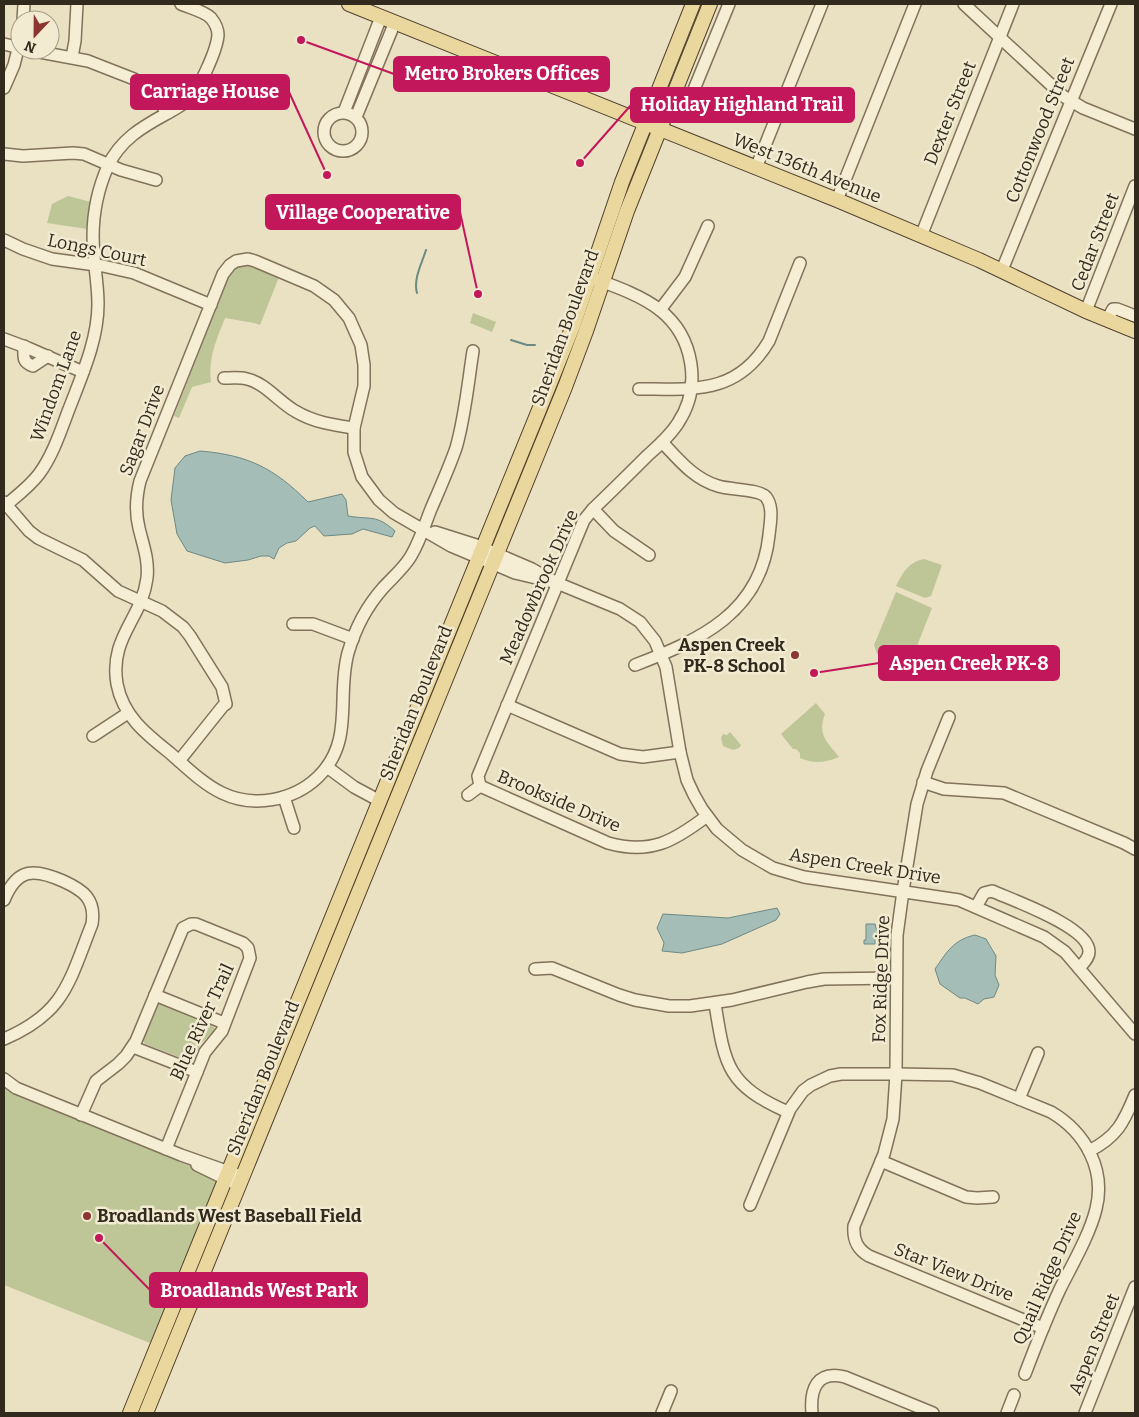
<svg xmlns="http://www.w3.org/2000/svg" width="1139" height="1417" font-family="Bitter,serif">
	<rect width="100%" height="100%" fill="#eae0c2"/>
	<g fill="#bec698">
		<path d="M 68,196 L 91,202 L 87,229 L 47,223 L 52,204 Z"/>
		<path d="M 247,264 L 279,277 L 260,325 L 254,323 L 225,318 C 216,341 208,358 211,382 L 192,387 L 179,418 L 174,416 L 230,273 L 238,266 Z"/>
		<path d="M 473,313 L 496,322 L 492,332 L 470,323 Z"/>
		<path d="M 924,559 L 942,565 L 931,596 L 925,598 L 896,586 C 903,573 908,562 924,559 Z"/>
		<path d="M 896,592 L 932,608 L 909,666 L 877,654 L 874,645 Z"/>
		<path d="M 816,703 L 825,714 C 817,735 827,741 839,757 C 824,763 814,764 800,758 L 800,753 L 796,749 L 793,749 L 781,734 Z"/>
		<path d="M 730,732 L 741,745 L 739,748 L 733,750 L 723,746 L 721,738 L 723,734 L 727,735 Z"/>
		<path d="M 161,1002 L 210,1022 L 215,1029 L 201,1044 L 194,1058 L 187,1060 L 145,1044 L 142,1038 L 156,1004 Z"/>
		<path d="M 4,1085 L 13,1093 L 181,1160 L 214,1178 L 217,1185 L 215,1191 L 150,1343 L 4,1285 Z"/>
	</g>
	<g fill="#a4bdb7" stroke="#6c8a84">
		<path d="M 200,451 C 248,455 274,468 308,502 L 342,494 L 346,500 L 348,516 C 371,520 376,514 395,531 L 392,537 L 363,529 L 352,534 L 324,536 L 315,526 L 310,528 L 296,541 L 287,543 L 279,548 L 274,559 L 269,556 L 261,556 L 248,560 L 225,563 L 187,551 L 177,534 L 171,500 L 175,468 L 185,456 Z"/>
		<path d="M 777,908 L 780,914 L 776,920 L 722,944 L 682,953 L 662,951 L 664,943 L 657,928 L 663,914 L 728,918 Z"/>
		<path d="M 866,924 L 875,924 L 878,935 L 875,939 L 875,944 L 864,944 L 864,940 L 866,940 Z"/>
		<path d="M 975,935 L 986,939 L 996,956 L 995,975 L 999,985 L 994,997 L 984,999 L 978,1004 L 965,998 L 960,998 L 940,984 L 935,969 C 947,952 953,940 975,935 Z"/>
	</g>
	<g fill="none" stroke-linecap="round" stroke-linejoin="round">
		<g stroke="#6c8a84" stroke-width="2">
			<path d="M 417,293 C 413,279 422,263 426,250"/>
			<path d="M 511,340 L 527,345 L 535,345"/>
		</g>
		<g stroke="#82725b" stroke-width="14">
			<g id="minor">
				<path d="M 964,4 L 1063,96 L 1083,108 L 1135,129"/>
				<path d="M 23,20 L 24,4"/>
				<path d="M 4,44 L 20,48"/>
				<path d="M 29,50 L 88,61 L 134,79 L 152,91 L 167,113"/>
				<path d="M 72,57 L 75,41 L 77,4"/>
				<path d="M 4,88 L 14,65 L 20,41"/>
				<path d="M 683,111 L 686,109 L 729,4"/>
				<path d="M 344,112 L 381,17"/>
				<circle cx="343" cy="132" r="19"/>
				<path d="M 356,117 L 395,22"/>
				<path d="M 4,154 L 23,156 L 73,153 L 84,154 L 121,170 L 156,180"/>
				<path d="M 756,168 L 822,4"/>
				<path d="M 837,200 L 915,4"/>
				<path d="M 921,236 L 1013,4"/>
				<path d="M 4,240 L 23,249 L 52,259 L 103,266 L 134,273 L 211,305"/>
				<path d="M 1002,270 L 1111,4"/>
				<path d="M 660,310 L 685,277 L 708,226"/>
				<path d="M 1086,311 L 1135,186"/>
				<path d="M 1107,320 L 1113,309 L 1117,309 L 1135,316"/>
				<path d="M 4,339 L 28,348 L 83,372"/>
				<path d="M 24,346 C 24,357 22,362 33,366 L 48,356"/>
				<path d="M 473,351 C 468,383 465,417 456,448 C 449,468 440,488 431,509 C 425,524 420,541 411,556 C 404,568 393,577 383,588 C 367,606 355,629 348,653 C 336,697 355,741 318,777 C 293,801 253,808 222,793 C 203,784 186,767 170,753 C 146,734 123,716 117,684 C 109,637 142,619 147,578 C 149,560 143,545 139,528 C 135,512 136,497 140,481 L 223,274 L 230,265 L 236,261 L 248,259 L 255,261 L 314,286 L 334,300 L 349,318 L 361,345 L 364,365 L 364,386 L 354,428 L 354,452 L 362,477 L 379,500 L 394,513 L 451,546 L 515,573 L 557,583"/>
				<path d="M 224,378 C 231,378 240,377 247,379 C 265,383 279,402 295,411 C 313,422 333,425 354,428"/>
				<path d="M 639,389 C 693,389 737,395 769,341 L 800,263"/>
				<path d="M 4,502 L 29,531 L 38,538 L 83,560 L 118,591 L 162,611 L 183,627 L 190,636 L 222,687 L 226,704 L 223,706 L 179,761"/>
				<path d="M 6,505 C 18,495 30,486 39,474 C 53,455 61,430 69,409 C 82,375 98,340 98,304 C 98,287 95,271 94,255 C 91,225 96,193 108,166 C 120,140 142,127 166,114 C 173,110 181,106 188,100 C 199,90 217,50 218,35 C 218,29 215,23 211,18 C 204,11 190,8 181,4"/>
				<path d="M 593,509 L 614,531 L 649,555"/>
				<path d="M 435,532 L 476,545 L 532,569 L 557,583 L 620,609 L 640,622 L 655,641 L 666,667 L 680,752 L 687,780 L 694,795 L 702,809 L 717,829 L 742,850 L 773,868 L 804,877 L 959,900 L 1044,937 L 1065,952 L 1135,1034"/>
				<path d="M 293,624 L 313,624 L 353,639"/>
				<path d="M 635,665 C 700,640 761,613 769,535 C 770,524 774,507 766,497 C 759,489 730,490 718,486 C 694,479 679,460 662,442"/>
				<path d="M 507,705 L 620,754 L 643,757 L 680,752"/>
				<path d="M 949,717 L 927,771 L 917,804 L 903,891 L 897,935 L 896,1074 L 893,1119 L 884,1154 L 854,1226 C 853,1240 857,1249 869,1256 L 1043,1328"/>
				<path d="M 93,736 L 128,713"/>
				<path d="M 327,767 L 354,787 L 380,801"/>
				<path d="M 923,782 L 944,789 L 1004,793 L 1124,843 L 1135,849"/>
				<path d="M 480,786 L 478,776 L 584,520 L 593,509 C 611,492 629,474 647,456 C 658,446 670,436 678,423 C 702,387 694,337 660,310 C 642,296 617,287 595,279"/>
				<path d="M 480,786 L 608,843 C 651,855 674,841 707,816"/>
				<path d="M 468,795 L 480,786"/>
				<path d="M 284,797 L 294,828"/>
				<path d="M 4,900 C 17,868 34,868 63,881 C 83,890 96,899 92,924 C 69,982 65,1013 4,1039"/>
				<path d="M 976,907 L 984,893 L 992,891 C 1012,900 1090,927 1089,952 C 1089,958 1083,964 1079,968"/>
				<path d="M 535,969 L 552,968 L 619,995 L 635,1000 L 669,1006 L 690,1006 L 732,1000 L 807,982 L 824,979 L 896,978"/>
				<path d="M 155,995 L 224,1023"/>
				<path d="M 715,1004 C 725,1066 727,1085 788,1112"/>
				<path d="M 133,1047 L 197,1072"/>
				<path d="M 4,1079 L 16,1088 L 181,1155 L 235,1174"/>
				<path d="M 1019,1099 L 1038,1053"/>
				<path d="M 81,1115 L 96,1081 L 118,1064 L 126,1056 L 136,1041 L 183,928 L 191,924 L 196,924 L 243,943 L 248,948 L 250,958 L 222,1031 L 205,1052 L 166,1149"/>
				<path d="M 1089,1151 C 1117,1137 1124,1122 1135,1095"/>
				<path d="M 881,1161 L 966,1197 L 977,1198 L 993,1197"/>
				<path d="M 197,1165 L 232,1182"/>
				<path d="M 750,1205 L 790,1109 L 803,1091 L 811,1085 L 830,1076 L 841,1074 L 896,1074 L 953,1075 L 980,1083 L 1051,1112 C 1085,1132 1106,1169 1096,1209 C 1090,1234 1072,1265 1060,1289 C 1047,1317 1036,1345 1025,1374"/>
				<path d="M 662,1413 L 671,1391"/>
				<path d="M 812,1413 C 810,1390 816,1370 845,1377 L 933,1413"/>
				<path d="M 1007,1413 L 1014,1395"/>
				<path d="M 1085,1413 L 1135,1287"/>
			</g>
		</g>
		<g stroke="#50412f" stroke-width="16">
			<g id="major">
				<path d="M 349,4 L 837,200 L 979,260 L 1086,311 L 1135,331"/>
				<path d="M 130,1413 L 550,383 L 573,326 L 622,182 L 693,4"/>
				<path d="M 146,1413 L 565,387 L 586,331 L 627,211 L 710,4"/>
			</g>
		</g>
		<use href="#minor" stroke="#f5eed5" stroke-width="11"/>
		<use href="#major" stroke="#ead79d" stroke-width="14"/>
	</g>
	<g fill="#8b3631" stroke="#f2ebd1" stroke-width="2">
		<circle cx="795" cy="655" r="5"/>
		<circle cx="87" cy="1216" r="5"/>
	</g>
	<g text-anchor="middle" stroke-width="5" stroke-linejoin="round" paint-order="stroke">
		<g font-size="18" fill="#332a1e" stroke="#f2ebd1">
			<text transform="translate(950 113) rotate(-68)" y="6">Dexter Street</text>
			<text transform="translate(1040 130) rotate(-68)" y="6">Cottonwood Street</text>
			<text transform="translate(807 168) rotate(22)" y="6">West 136th Avenue</text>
			<text transform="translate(1095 242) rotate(-69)" y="6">Cedar Street</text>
			<text transform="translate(97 250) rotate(12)" y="6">Longs Court</text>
			<text transform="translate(565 328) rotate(-70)" y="6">Sheridan Boulevard</text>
			<text transform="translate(56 386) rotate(-70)" y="6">Windom Lane</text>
			<text transform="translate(142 430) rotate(-69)" y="6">Sagar Drive</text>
			<text transform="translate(539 587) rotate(-66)" y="6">Meadowbrook Drive</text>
			<text transform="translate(416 703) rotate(-68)" y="6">Sheridan Boulevard</text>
			<text transform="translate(559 801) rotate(23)" y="6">Brookside Drive</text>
			<text transform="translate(865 866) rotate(9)" y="6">Aspen Creek Drive</text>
			<text transform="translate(881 979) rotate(-88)" y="6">Fox Ridge Drive</text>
			<text transform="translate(202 1022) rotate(-65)" y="6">Blue River Trail</text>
			<text transform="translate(263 1078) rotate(-68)" y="6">Sheridan Boulevard</text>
			<text transform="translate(954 1272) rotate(22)" y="6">Star View Drive</text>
			<text transform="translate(1047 1278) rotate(-66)" y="6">Quail Ridge Drive</text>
			<text transform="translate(1094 1344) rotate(-68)" y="6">Aspen Street</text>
		</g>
		<g font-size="18" font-weight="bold" fill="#332a1e" stroke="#f2ebd1" text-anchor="end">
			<text x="785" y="651">Aspen Creek<tspan x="785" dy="21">PK-8 School</tspan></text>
			<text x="97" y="1222" text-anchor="start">Broadlands West Baseball Field</text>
		</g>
	</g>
	<path fill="none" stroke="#c2185b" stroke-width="2" d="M301 40L394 74M327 175L289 92M580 163L631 105M478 294L460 212M814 673L879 663M99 1238L150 1290"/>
	<g fill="#c2185b" stroke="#f2ebd1" stroke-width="2">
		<circle cx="301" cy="40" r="5"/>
		<circle cx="327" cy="175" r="5"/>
		<circle cx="580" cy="163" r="5"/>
		<circle cx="478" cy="294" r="5"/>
		<circle cx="814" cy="673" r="5"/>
		<circle cx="99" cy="1238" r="5"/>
	</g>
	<g fill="#c2185b" stroke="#c2185b" stroke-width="2">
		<rect x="394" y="57" width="215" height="34" rx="5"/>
		<rect x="131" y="75" width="158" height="34" rx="5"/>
		<rect x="631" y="88" width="223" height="34" rx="5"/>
		<rect x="266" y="195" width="194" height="34" rx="5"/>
		<rect x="879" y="646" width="180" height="34" rx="5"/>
		<rect x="150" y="1273" width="217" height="34" rx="5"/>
	</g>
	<g font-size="19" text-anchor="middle" font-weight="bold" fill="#fff">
		<text x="502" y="80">Metro Brokers Offices</text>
		<text x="210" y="98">Carriage House</text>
		<text x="742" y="111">Holiday Highland Trail</text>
		<text x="363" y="219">Village Cooperative</text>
		<text x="969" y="670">Aspen Creek PK-8</text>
		<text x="259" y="1297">Broadlands West Park</text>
	</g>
	<rect width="1139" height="1417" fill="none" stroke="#332a1e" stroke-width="10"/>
	<g transform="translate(35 35) rotate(202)"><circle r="24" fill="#f2ebd1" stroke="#a69e89"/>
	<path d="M0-4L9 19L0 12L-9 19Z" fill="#8b3631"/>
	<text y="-8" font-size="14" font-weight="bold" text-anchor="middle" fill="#332a1e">N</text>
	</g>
</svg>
